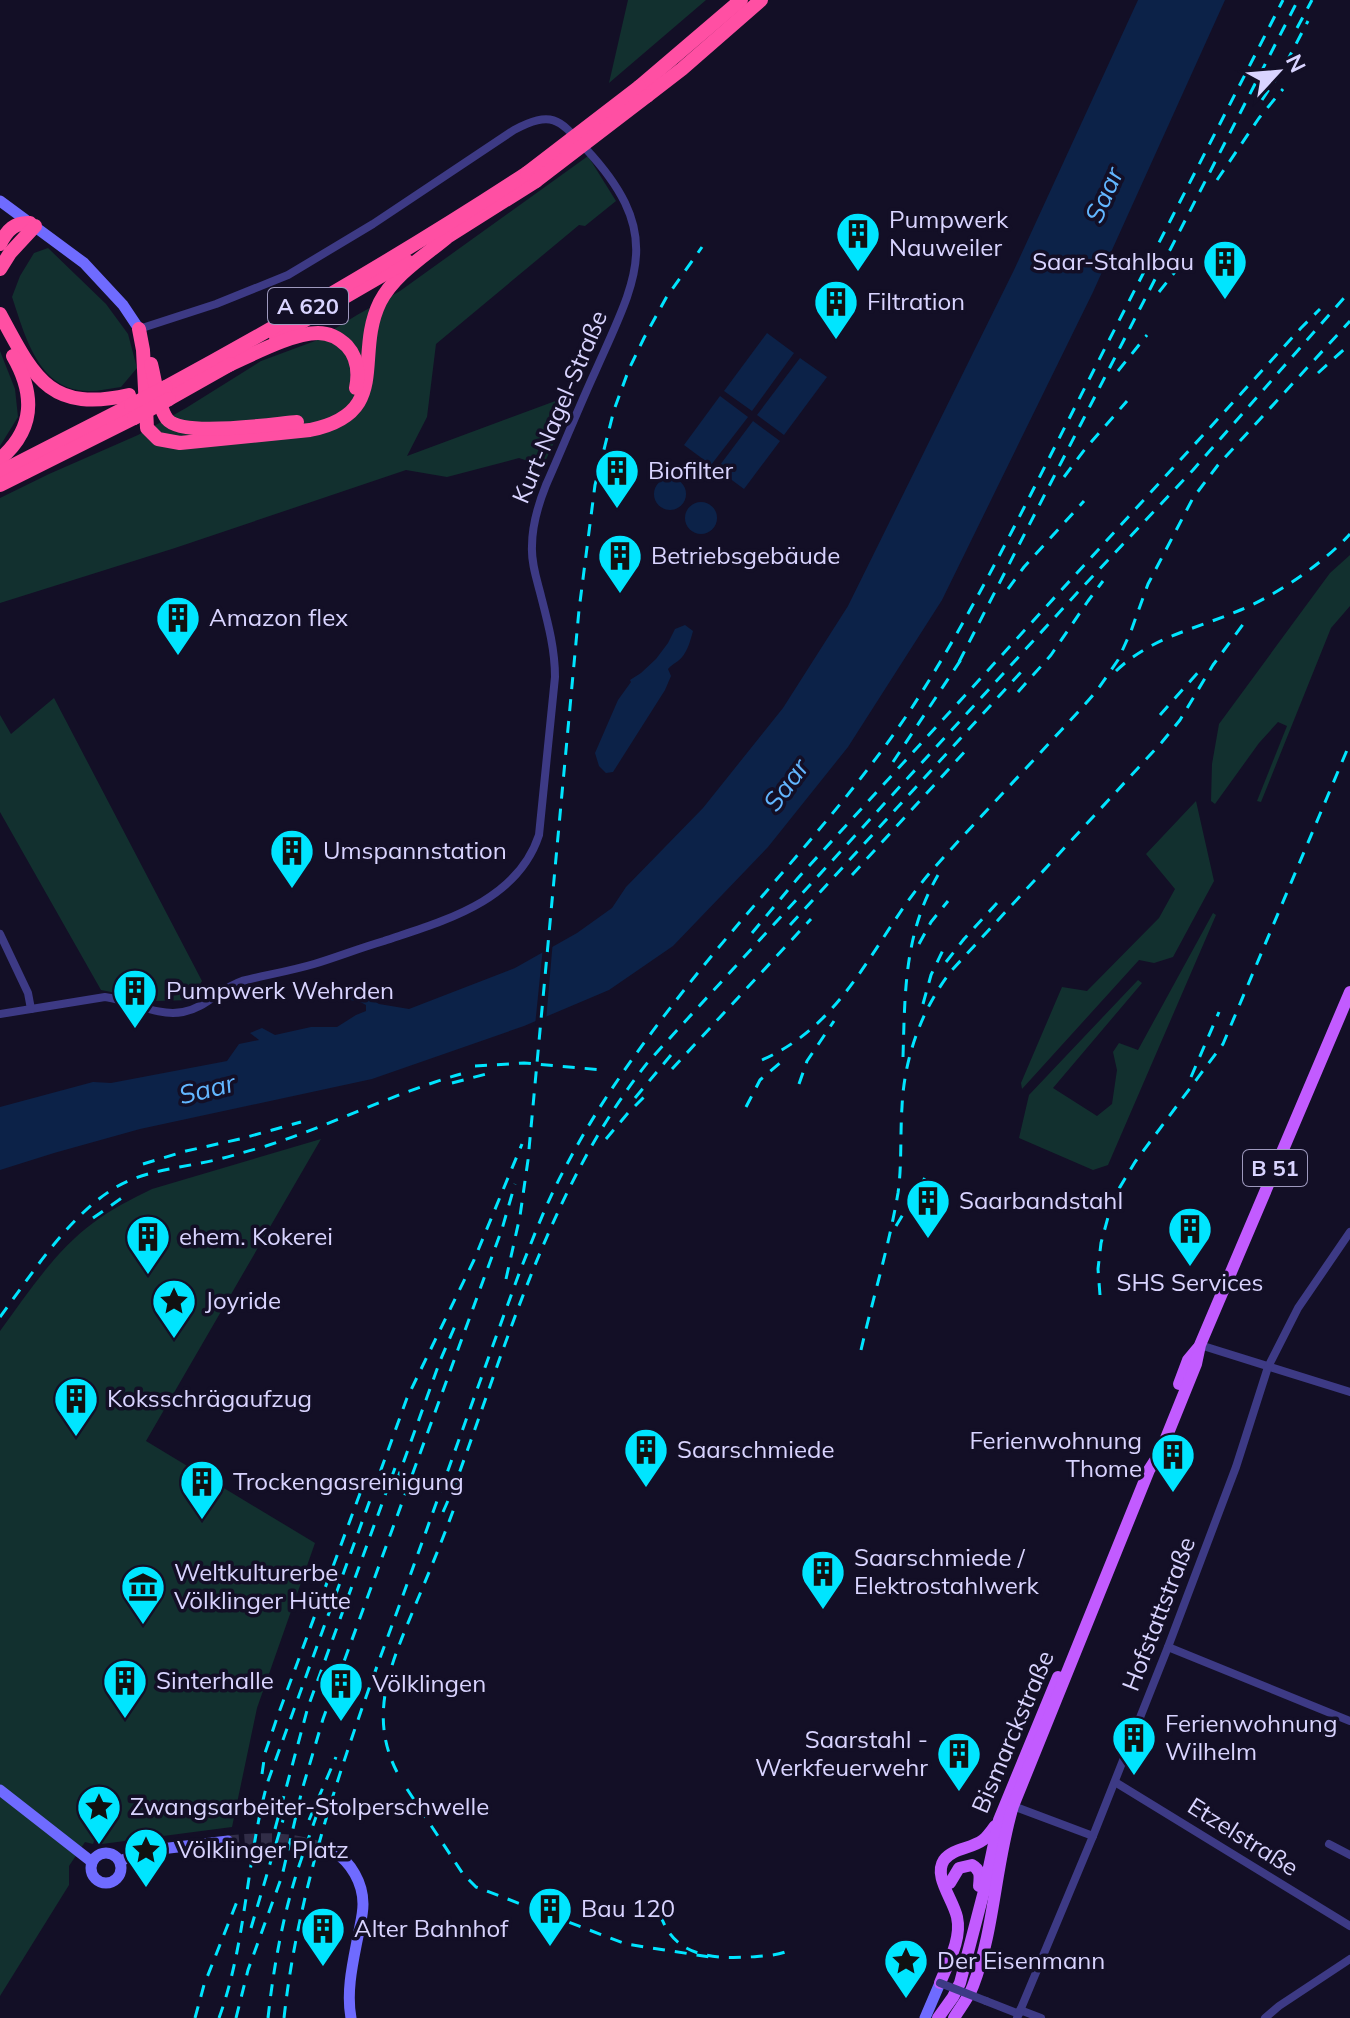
<svg xmlns="http://www.w3.org/2000/svg" width="1350" height="2018" font-family="Mulish,sans-serif">
	<rect width="100%" height="100%" fill="#130f26"/>
	<g fill="#12302f">
		<path d="M 628,0 L 706,0 L 609,83 Z"/>
		<path d="M 588,156 L 616,201 L 585,226 L 579,225 L 436,344 L 427,417 L 407,456 L 577,393 L 543,466 L 519,458 L 447,477 L 406,470 L 175,548 L 0,603 L 0,498 L 49,474 L 138,435 L 186,408 L 261,361 L 315,341 L 357,315 L 400,291 Z"/>
		<path d="M 48,248 L 106,304 L 128,334 L 137,368 L 121,387 C 107,389 92,393 78,390 C 36,383 24,332 12,297 L 20,276 L 34,253 Z"/>
		<path d="M 0,351 L 15,389 L 18,417 L 0,446 Z"/>
		<path d="M 1350,555 L 1350,606 L 1331,628 L 1261,802 L 1257,801 L 1287,726 L 1278,722 L 1259,743 L 1215,804 L 1211,801 L 1212,764 L 1219,724 L 1330,573 Z"/>
		<path d="M 54,698 L 202,981 L 190,1000 L 157,1001 L 101,990 L 0,812 L 0,715 L 11,734 Z"/>
		<path d="M 1196,801 L 1214,881 L 1173,957 L 1154,963 L 1139,960 L 1022,1089 L 1021,1083 L 1062,987 L 1087,991 L 1159,918 L 1175,889 L 1146,854 Z"/>
		<path d="M 1213,913 L 1216,915 L 1108,1165 L 1093,1170 L 1019,1138 L 1029,1095 L 1138,980 L 1142,983 L 1053,1088 L 1097,1116 L 1112,1104 L 1117,1070 L 1113,1052 L 1119,1043 L 1138,1050 Z"/>
		<path d="M 321,1139 L 146,1441 L 315,1543 L 257,1708 L 232,1827 L 102,1844 L 101,1842 L 94,1841 L 93,1844 L 85,1842 L 69,1866 L 69,1885 L 0,1996 L 0,1331 C 28,1293 55,1251 93,1223 C 111,1209 132,1199 152,1189 Z"/>
	</g>
	<g fill="#0c2248">
		<path d="M 1138,0 L 1225,0 L 1093,292 L 942,600 L 848,747 L 768,847 L 673,946 L 609,990 L 524,1026 L 372,1079 L 140,1129 L 54,1153 L 0,1170 L 0,1107 L 93,1082 L 111,1083 L 227,1061 L 239,1044 L 259,1040 L 250,1033 L 262,1028 L 275,1035 L 311,1027 L 337,1027 L 356,1015 L 366,1011 L 366,1005 C 353,997 338,1001 323,1002 L 321,997 L 343,991 L 359,992 L 379,1004 L 409,1009 L 515,968 L 577,933 L 612,908 L 626,887 L 703,808 L 783,708 L 848,606 L 1014,270 Z"/>
		<path d="M 767,333 L 794,353 L 752,411 L 724,391 Z"/>
		<path d="M 800,358 L 827,377 L 784,435 L 757,415 Z"/>
		<path d="M 720,396 L 748,417 L 711,465 L 684,445 Z"/>
		<path d="M 753,421 L 780,441 L 744,489 L 717,469 Z"/>
		<circle cx="670" cy="494" r="16"/>
		<circle cx="701" cy="518" r="16"/>
		<path d="M 685,625 L 693,631 C 690,642 687,654 678,661 C 674,664 670,666 668,669 L 671,676 L 665,690 L 613,772 L 606,773 L 599,766 L 595,753 L 618,700 L 631,682 L 630,680 L 641,673 L 656,659 L 668,643 L 675,629 Z"/>
	</g>
	<path fill="#130f26" d="M 553,940 L 546,1021 L 535,1026 L 543,947 Z"/>
	<g fill="none" stroke-linecap="round" stroke-linejoin="round">
		<path stroke="#312d47" stroke-width="11" stroke-dasharray="11 5.5" stroke-linecap="butt" d="M 228,1841 C 270,1837 292,1837 333,1851"/>
		<g stroke="#3d3a85" stroke-width="8">
			<path d="M 0,934 L 28,993 L 31,1009"/>
			<path d="M 0,1014 L 105,997 C 131,1000 156,1017 183,1012 C 206,1008 220,988 242,981 C 266,975 290,971 314,964 C 337,957 360,948 384,941 C 443,921 517,902 539,835 L 555,677 C 555,649 548,623 541,596 C 537,580 531,563 532,546 C 532,524 538,505 546,485 C 563,447 578,409 595,372 C 636,279 666,235 586,149 C 559,119 553,110 514,130 L 373,224 L 288,275 L 216,304 L 139,329"/>
			<path d="M 1200,1345 L 1350,1392"/>
			<path d="M 1168,1647 L 1350,1721"/>
			<path d="M 1115,1782 L 1350,1926"/>
			<path d="M 1013,1806 L 1093,1836"/>
			<path d="M 1329,1844 L 1350,1855"/>
			<path d="M 986,2001 L 1019,2014"/>
			<path d="M 1020,2010 L 1041,2018"/>
			<path d="M 1017,2018 L 1093,1836 L 1168,1647 L 1236,1467 L 1268,1367 L 1298,1308 L 1350,1232"/>
			<path d="M 1265,2018 L 1279,2006 L 1350,1959"/>
		</g>
		<g stroke="#6f6bff" stroke-width="11">
			<path d="M 0,201 L 84,263 L 123,305 L 139,329"/>
			<path d="M 0,1790 L 92,1862"/>
			<path d="M 333,1851 C 351,1862 363,1883 363,1904 C 363,1915 360,1925 358,1936 C 353,1962 346,1991 351,2018"/>
			<circle cx="106" cy="1868" r="15"/>
			<path d="M 120,1861 L 144,1851 L 228,1841"/>
			<path d="M 925,2018 L 940,1983"/>
		</g>
		<g stroke="#c25bff" stroke-width="12">
			<path d="M 1179,1384 L 1188,1360 L 1198,1348"/>
			<path d="M 950,1883 L 959,1868 L 972,1865 C 981,1870 980,1876 979,1886"/>
			<path d="M 940,1983 C 948,1963 962,1939 957,1917 C 953,1899 933,1876 944,1860 C 953,1848 971,1849 983,1840 C 988,1836 991,1831 995,1826"/>
			<path d="M 938,2018 L 953,1997 L 960,1983 L 984,1891 L 999,1820 L 1058,1677"/>
			<path d="M 954,2018 C 960,2008 969,1997 973,1986 C 995,1928 995,1865 1013,1806 L 1149,1470 L 1160,1453 L 1196,1364 L 1200,1345 L 1350,992"/>
		</g>
		<g stroke="#ff4fa3" stroke-width="14">
			<path d="M 639,87 L 741,0"/>
			<path d="M 647,96 L 682,69 L 761,0"/>
			<path d="M 439,242 L 536,181"/>
			<path d="M 0,244 C 7,230 15,222 30,223"/>
			<path d="M 0,269 L 10,253 L 35,226"/>
			<path d="M 0,314 C 34,377 49,413 129,395"/>
			<path d="M 139,329 L 143,350 L 147,428 L 158,439 L 180,443 L 310,430 C 393,413 353,357 380,302 C 394,275 423,257 446,238"/>
			<path d="M 276,337 L 407,261"/>
			<path d="M 151,364 C 155,379 158,407 167,419 C 182,438 272,424 297,422"/>
			<path d="M 222,368 C 248,357 291,333 318,333 C 330,333 339,338 347,346 C 358,358 359,373 356,388"/>
			<path d="M 166,387 C 289,320 411,249 527,173"/>
			<path d="M 169,399 L 231,364"/>
			<path d="M 0,459 C 35,429 35,394 13,356"/>
			<path d="M 0,472 L 131,405"/>
			<path d="M 0,485 L 134,418"/>
		</g>
		<g stroke="#00e5ff" stroke-width="3" stroke-dasharray="12 10" stroke-linecap="butt">
			<path d="M 1297,28 L 1312,0"/>
			<path d="M 1262,100 L 1285,65 L 1308,21"/>
			<path d="M 1217,180 L 1259,118 L 1283,89"/>
			<path d="M 1159,292 L 1182,263"/>
			<path d="M 1118,371 L 1147,335"/>
			<path d="M 1318,373 L 1350,344"/>
			<path d="M 1064,477 L 1085,449 L 1127,401"/>
			<path d="M 1008,589 L 1024,567 L 1084,501"/>
			<path d="M 959,662 L 1298,0"/>
			<path d="M 1116,671 C 1150,638 1195,629 1238,611 C 1275,596 1323,564 1350,534"/>
			<path d="M 1018,692 L 1051,655 L 1088,601 L 1103,581"/>
			<path d="M 1160,715 L 1201,669"/>
			<path d="M 893,762 L 966,652"/>
			<path d="M 852,875 L 968,748"/>
			<path d="M 790,925 L 1022,671"/>
			<path d="M 752,933 L 798,878 L 1301,328 L 1320,309"/>
			<path d="M 919,944 L 931,922 L 948,901"/>
			<path d="M 946,962 L 964,939 L 997,903"/>
			<path d="M 923,1004 L 931,975 L 945,946"/>
			<path d="M 903,1057 C 905,992 904,934 938,875"/>
			<path d="M 762,1060 C 850,1021 874,936 934,868 C 969,829 1005,791 1041,752 C 1060,731 1080,711 1098,689 L 1118,660 L 1131,631 L 1148,584 L 1193,498 L 1218,465 L 1350,321"/>
			<path d="M 475,1066 L 524,1063 L 603,1070"/>
			<path d="M 672,1069 L 811,919"/>
			<path d="M 1191,1077 L 1219,1012"/>
			<path d="M 452,1083 L 490,1073"/>
			<path d="M 799,1084 L 807,1061 L 834,1021"/>
			<path d="M 635,1098 L 676,1049"/>
			<path d="M 746,1107 L 760,1080 L 787,1057"/>
			<path d="M 606,1139 L 628,1113 L 647,1094"/>
			<path d="M 143,1164 L 186,1151 L 240,1139 L 301,1122"/>
			<path d="M 93,1218 L 129,1193"/>
			<path d="M 896,1226 L 926,1176"/>
			<path d="M 506,1279 L 520,1216 L 528,1160 L 579,610 L 595,485 L 614,410 L 629,369 L 644,338 L 666,298 L 702,247"/>
			<path d="M 1100,1295 L 1098,1269 L 1101,1243 L 1110,1210 L 1117,1192 L 1135,1162 L 1223,1044 L 1350,743"/>
			<path d="M 0,1317 C 32,1274 67,1218 113,1189 C 140,1172 171,1169 201,1163 C 223,1159 244,1152 266,1146 C 332,1125 394,1093 461,1074"/>
			<path d="M 861,1350 C 873,1298 889,1246 898,1193 C 902,1165 900,1136 902,1107 C 904,1058 922,1008 952,970 L 1162,742 L 1180,720 L 1213,665 L 1244,623"/>
			<path d="M 396,1483 L 440,1361 L 455,1326"/>
			<path d="M 443,1512 L 454,1487 C 508,1342 550,1185 648,1062 L 1077,593 L 1193,470 L 1350,291"/>
			<path d="M 397,1772 C 366,1712 394,1658 417,1601 C 431,1568 444,1536 456,1503"/>
			<path d="M 262,1774 L 265,1753 L 278,1715 L 365,1480"/>
			<path d="M 407,1789 L 463,1874 L 476,1887 L 626,1944 L 710,1957"/>
			<path d="M 309,1820 L 336,1757"/>
			<path d="M 275,1829 L 308,1707 L 395,1468"/>
			<path d="M 660,1914 C 674,1956 710,1959 749,1957 C 763,1956 779,1956 792,1949"/>
			<path d="M 251,1928 L 283,1820"/>
			<path d="M 195,2018 L 204,1985 L 240,1894"/>
			<path d="M 219,2018 C 247,1941 246,1859 268,1781 L 407,1398 L 474,1260 L 522,1144"/>
			<path d="M 236,2018 L 248,1970 L 282,1876 L 302,1790 L 323,1719 L 502,1229 L 515,1184"/>
			<path d="M 268,2018 C 273,1972 281,1926 294,1882 C 301,1858 310,1835 318,1811"/>
			<path d="M 284,2018 C 299,1879 350,1739 398,1609 C 439,1496 479,1383 520,1271 C 534,1236 547,1201 565,1168 C 597,1106 638,1049 681,994 C 756,898 843,811 911,709 C 972,615 1021,513 1072,413 C 1142,275 1213,138 1283,0"/>
		</g>
		<path stroke="#3d3a85" stroke-width="8" d="M 940,1983 L 986,2001"/>
		<g stroke="#ff4fa3" stroke-width="14">
			<path d="M 527,173 L 639,87"/>
			<path d="M 536,181 L 647,96"/>
			<path d="M 131,405 L 166,387"/>
			<path d="M 134,418 L 169,399"/>
		</g>
	</g>
	<defs>
		<g id="building-pin" transform="scale(2.3)"><path d="M0 17L-7.5 6A9.5 9.5 0 1 1 7.5 6Z" fill="#00e5ff" stroke="#130f26"/><path d="M-4-6H4V6H1V3H-1V6H-4ZM-2.5-4.3h1.7v1.8h-1.7ZM.8-4.3h1.7v1.8H.8ZM-2.5-1h1.7V.8h-1.7ZM.8-1h1.7V.8H.8Z" fill="#111"/></g>
		<g id="sight-pin" transform="scale(2.3)"><path d="M0 17L-7.5 6A9.5 9.5 0 1 1 7.5 6Z" fill="#00e5ff" stroke="#130f26"/><path d="M0-6L1.8-2.2L6-1.7L2.9 1.2L3.7 5.4L0 3.3L-3.7 5.4L-2.9 1.2L-6-1.7L-1.8-2.2Z" fill="#111"/></g>
		<g id="museum-pin" transform="scale(2.3)"><path d="M0 17L-7.5 6A9.5 9.5 0 1 1 7.5 6Z" fill="#00e5ff" stroke="#130f26"/><path d="M0-6L6-3V-2H-6V-3ZM-5-1h2V3h-2ZM-1-1h2V3h-2ZM3-1h2V3H3ZM-6 4H6V6H-6Z" fill="#111"/></g>
	</defs>
	<g fill-rule="evenodd">
		<use href="#building-pin" x="858" y="234"/>
		<use href="#building-pin" x="1225" y="262"/>
		<use href="#building-pin" x="836" y="302"/>
		<use href="#building-pin" x="617" y="471"/>
		<use href="#building-pin" x="620" y="556"/>
		<use href="#building-pin" x="178" y="618"/>
		<use href="#building-pin" x="292" y="851"/>
		<use href="#building-pin" x="135" y="991"/>
		<use href="#building-pin" x="928" y="1201"/>
		<use href="#building-pin" x="1190" y="1229"/>
		<use href="#building-pin" x="148" y="1237"/>
		<use href="#sight-pin" x="174" y="1301"/>
		<use href="#building-pin" x="76" y="1399"/>
		<use href="#building-pin" x="646" y="1450"/>
		<use href="#building-pin" x="1173" y="1455"/>
		<use href="#building-pin" x="202" y="1482"/>
		<use href="#building-pin" x="823" y="1572"/>
		<use href="#museum-pin" x="143" y="1587"/>
		<use href="#building-pin" x="125" y="1681"/>
		<use href="#building-pin" x="341" y="1684"/>
		<use href="#building-pin" x="1134" y="1738"/>
		<use href="#building-pin" x="959" y="1754"/>
		<use href="#sight-pin" x="99" y="1807"/>
		<use href="#sight-pin" x="146" y="1850"/>
		<use href="#building-pin" x="550" y="1909"/>
		<use href="#building-pin" x="323" y="1929"/>
		<use href="#sight-pin" x="906" y="1961"/>
	</g>
	<g text-anchor="middle" stroke-width="7" stroke-linejoin="round" paint-order="stroke">
		<g fill="#130f26" stroke="#9e99be" stroke-width="2">
			<rect x="268" y="288" width="80" height="36" rx="6"/>
			<rect x="1243" y="1150" width="64" height="36" rx="6"/>
		</g>
		<g font-size="22" font-weight="bold" fill="#d9d4ff">
			<text x="308" y="314">A 620</text>
			<text x="1275" y="1176">B 51</text>
		</g>
		<g font-size="24" fill="#d9d4ff" stroke="#130f26" text-anchor="start">
			<text x="889" y="228">Pumpwerk<tspan x="889" dy="28">Nauweiler</tspan></text>
			<text x="1194" y="270" text-anchor="end">Saar-Stahlbau</text>
			<text x="867" y="310">Filtration</text>
			<text x="648" y="479">Biofilter</text>
			<text x="651" y="564">Betriebsgebäude</text>
			<text x="209" y="626">Amazon flex</text>
			<text x="323" y="859">Umspannstation</text>
			<text x="166" y="999">Pumpwerk Wehrden</text>
			<text x="959" y="1209">Saarbandstahl</text>
			<text x="179" y="1245">ehem. Kokerei</text>
			<text x="1190" y="1291" text-anchor="middle">SHS Services</text>
			<text x="205" y="1309">Joyride</text>
			<text x="107" y="1407">Koksschrägaufzug</text>
			<text x="1142" y="1449" text-anchor="end">Ferienwohnung<tspan x="1142" dy="28">Thome</tspan></text>
			<text x="677" y="1458">Saarschmiede</text>
			<text x="233" y="1490">Trockengasreinigung</text>
			<text x="854" y="1566">Saarschmiede /<tspan x="854" dy="28">Elektrostahlwerk</tspan></text>
			<text x="174" y="1581">Weltkulturerbe<tspan x="174" dy="28">Völklinger Hütte</tspan></text>
			<text x="156" y="1689">Sinterhalle</text>
			<text x="372" y="1692">Völklingen</text>
			<text x="1165" y="1732">Ferienwohnung<tspan x="1165" dy="28">Wilhelm</tspan></text>
			<text x="928" y="1748" text-anchor="end">Saarstahl -<tspan x="928" dy="28">Werkfeuerwehr</tspan></text>
			<text x="130" y="1815">Zwangsarbeiter-Stolperschwelle</text>
			<text x="177" y="1858">Völklinger Platz</text>
			<text x="581" y="1917">Bau 120</text>
			<text x="354" y="1937">Alter Bahnhof</text>
			<text x="937" y="1969">Der Eisenmann</text>
		</g>
		<g font-size="24" fill="#d9d4ff" stroke="#130f26">
			<text transform="translate(560 407) rotate(-67)" y="8">Kurt-Nagel-Straße</text>
			<text transform="translate(1159 1614) rotate(-69)" y="8">Hofstattstraße</text>
			<text transform="translate(1013 1732) rotate(-67)" y="8">Bismarckstraße</text>
			<text transform="translate(1243 1837) rotate(32)" y="8">Etzelstraße</text>
		</g>
		<g font-size="26" font-style="italic" fill="#62b6ff" stroke="#130f26">
			<text transform="translate(1104 195) rotate(-66)" y="9">Saar</text>
			<text transform="translate(786 785) rotate(-54)" y="9">Saar</text>
			<text transform="translate(207 1089) rotate(-14)" y="9">Saar</text>
		</g>
	</g>
	<g transform="translate(1278 72) rotate(64)" stroke="#130f26" stroke-width="6" paint-order="stroke">
	<path d="M0-6L14 30L0 20L-14 30Z" fill="#d9d4ff"/>
	<text y="-12" font-size="22" font-weight="bold" text-anchor="middle" fill="#d9d4ff">N</text>
	</g>
</svg>
